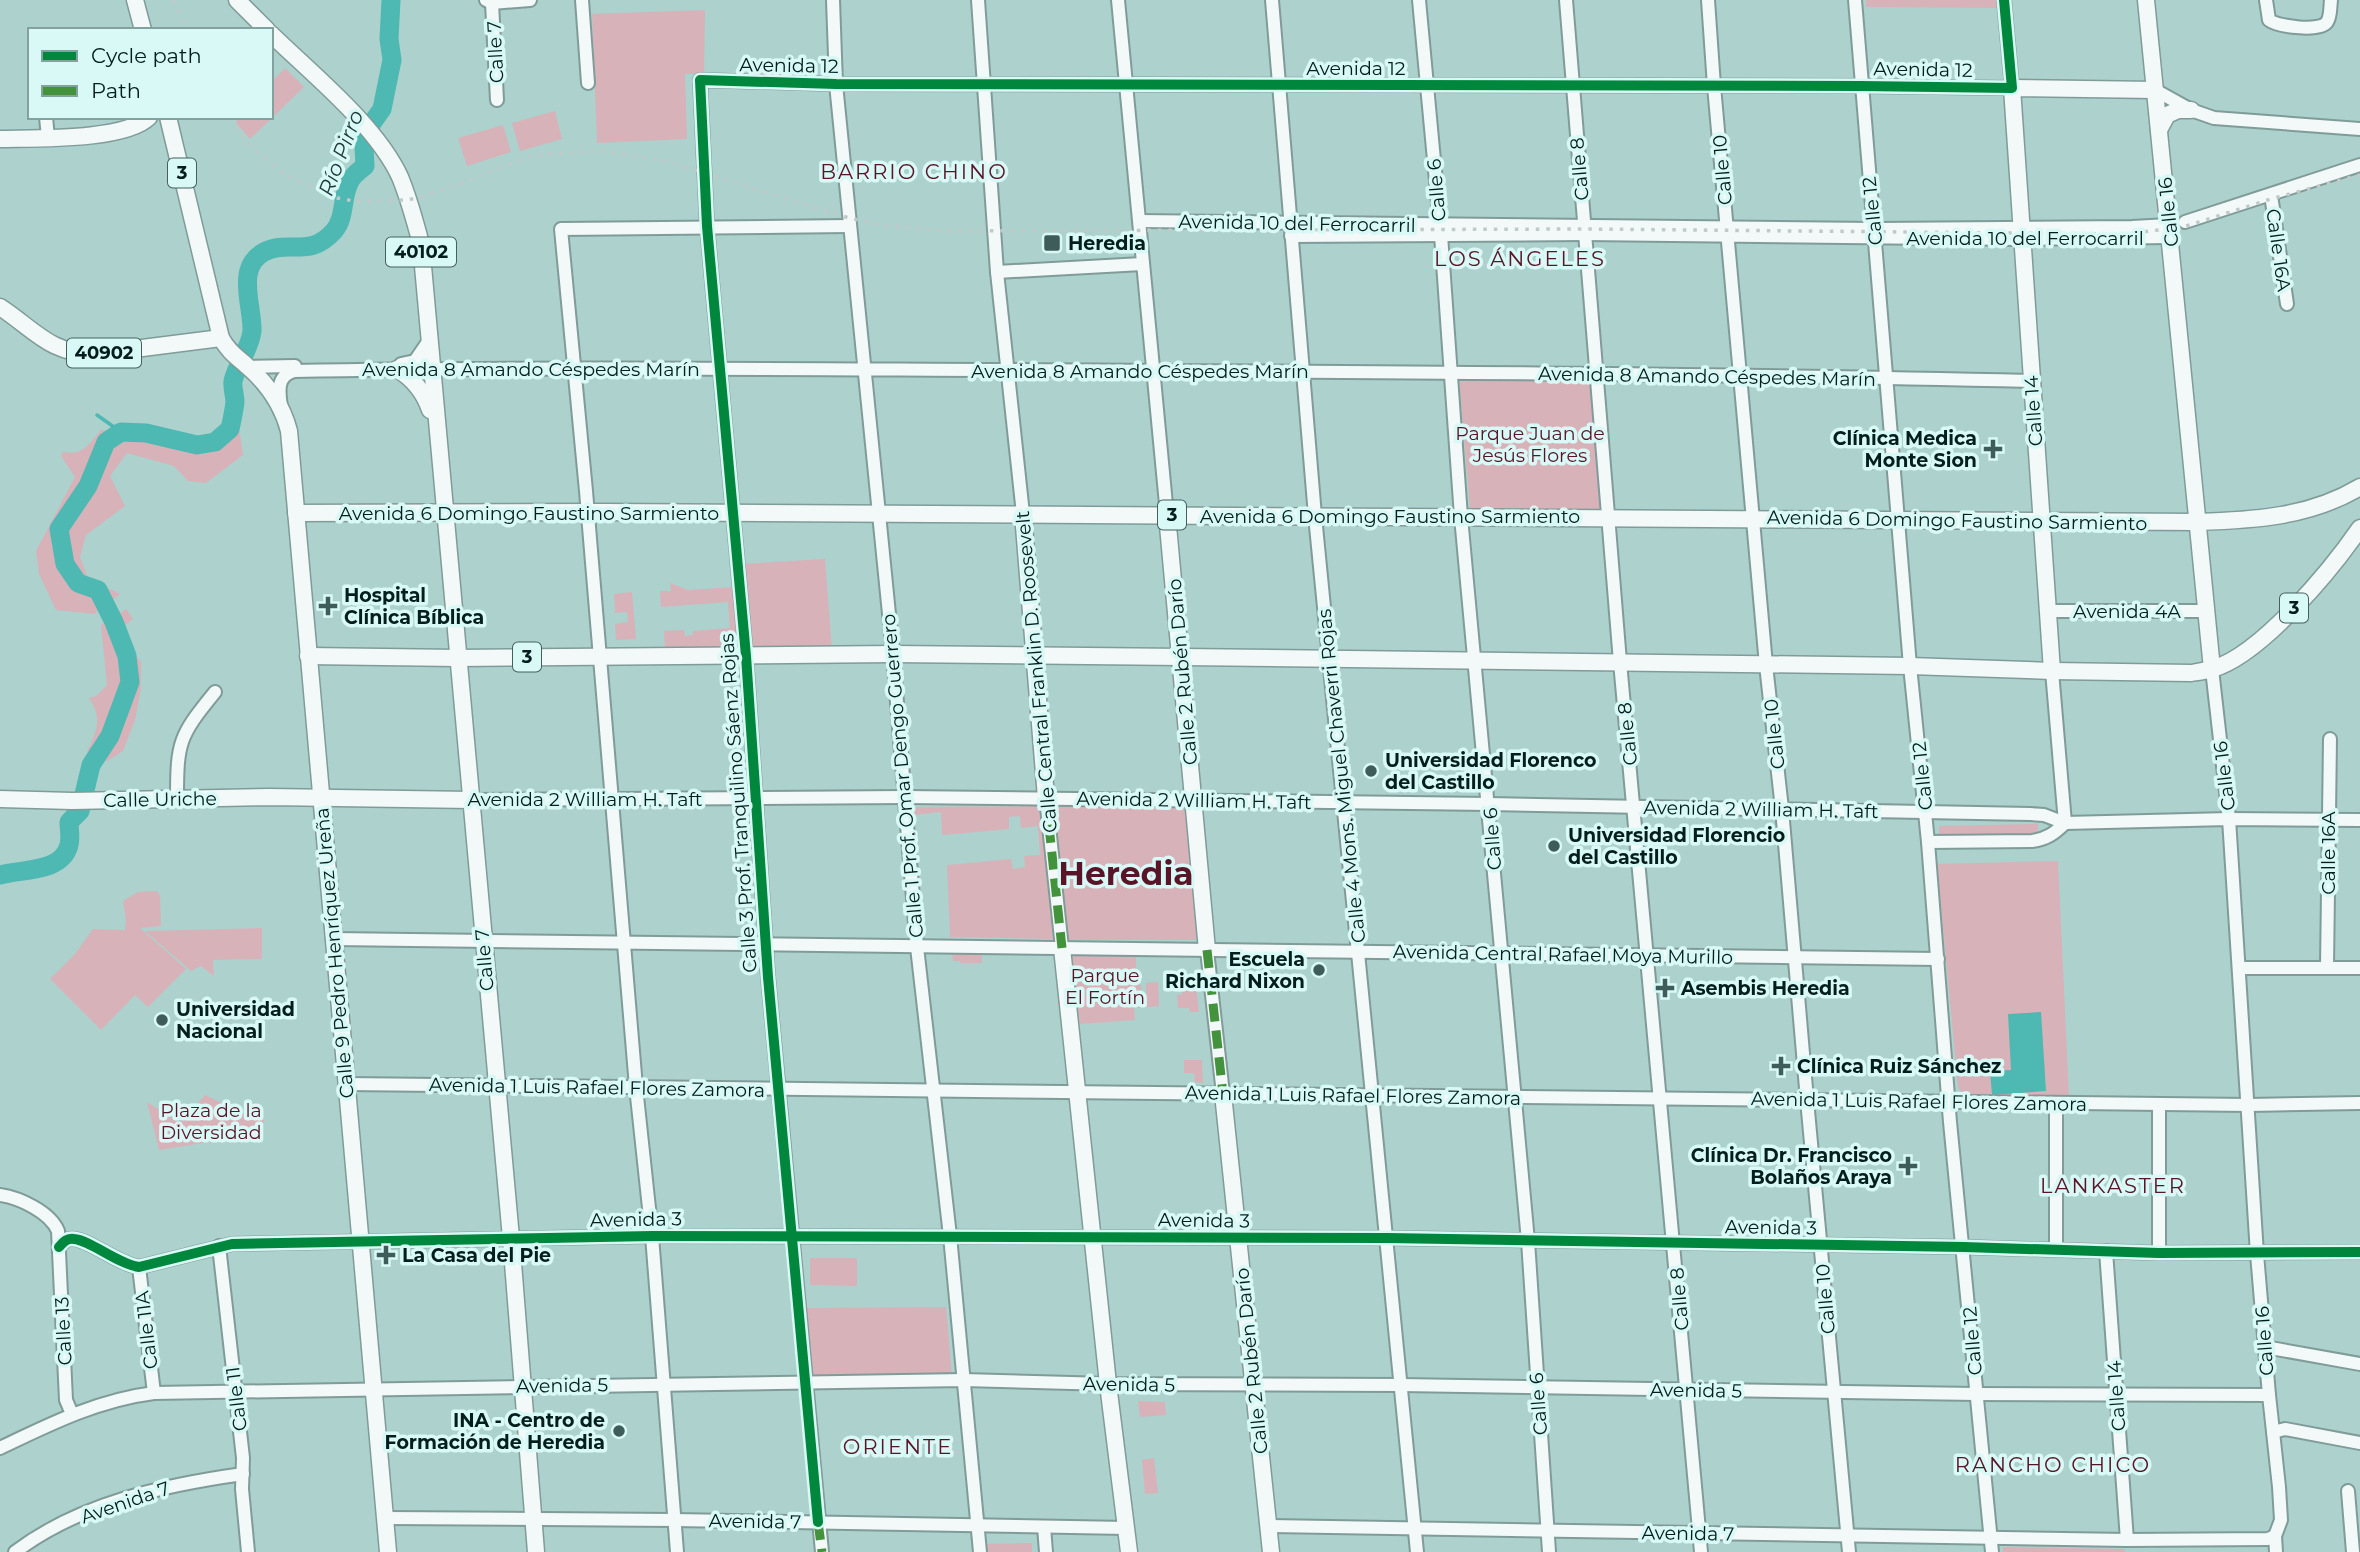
<svg xmlns="http://www.w3.org/2000/svg" width="2360" height="1552" font-family="Montserrat,sans-serif">
	<rect width="100%" height="100%" fill="#add1cd"/>
	<g fill="#d8b2b9">
		<path d="M 1866,0 L 1997,0 L 1998,8 L 1866,7 Z"/>
		<path d="M 705,10 L 704,74 L 685,74 L 687,139 L 597,143 L 592,14 Z"/>
		<path d="M 285,68 L 304,87 L 250,139 L 237,124 L 236,117 L 271,117 L 271,82 Z"/>
		<path d="M 555,111 L 562,139 L 520,151 L 512,123 Z"/>
		<path d="M 503,125 L 511,152 L 467,166 L 458,138 Z"/>
		<path d="M 1459,379 L 1591,380 L 1602,510 L 1470,508 Z"/>
		<path d="M 235,400 L 243,455 L 206,483 L 188,481 L 174,466 L 127,453 L 110,476 L 125,506 L 86,535 L 80,557 L 88,578 L 120,594 L 94,614 L 56,610 L 39,574 L 36,551 L 75,477 L 61,456 L 63,452 C 83,456 89,444 101,430 C 116,431 131,431 146,433 C 183,440 197,457 230,429 Z"/>
		<path d="M 825,559 L 832,651 L 749,653 L 742,564 Z"/>
		<path d="M 670,583 L 688,590 L 734,587 L 740,651 L 665,651 L 664,631 L 684,630 L 685,636 L 693,635 L 693,631 L 730,628 L 728,602 L 661,607 L 660,591 L 671,591 Z"/>
		<path d="M 632,592 L 636,639 L 616,640 L 615,624 L 628,622 L 627,612 L 615,613 L 614,594 Z"/>
		<path d="M 126,609 L 133,619 L 124,626 L 128,637 L 127,643 L 141,662 L 141,688 L 135,720 L 123,751 L 107,761 L 87,752 C 97,730 103,719 89,698 L 96,696 L 107,685 L 101,625 Z"/>
		<path d="M 1040,806 L 1053,939 L 950,937 L 947,865 L 1011,859 L 1013,869 L 1025,867 L 1024,856 L 1040,855 L 1038,826 L 1021,828 L 1020,816 L 1009,817 L 1009,829 L 942,835 L 941,812 L 913,815 L 913,807 Z"/>
		<path d="M 1051,806 L 1187,807 L 1199,940 L 1065,940 Z"/>
		<path d="M 2038,824 L 2038,835 L 1939,837 L 1939,826 Z"/>
		<path d="M 2058,861 L 2069,1097 L 1971,1101 L 1967,1093 L 1961,1092 L 1958,1087 L 1937,864 Z"/>
		<path d="M 157,891 L 160,896 L 161,926 L 140,928 L 186,969 L 148,1007 L 135,995 L 101,1030 L 50,979 L 75,954 L 93,929 L 125,930 L 126,920 L 123,901 L 138,892 Z"/>
		<path d="M 262,928 L 262,959 L 213,960 L 214,976 L 201,966 L 191,971 L 145,931 Z"/>
		<path d="M 952,954 L 982,954 L 982,963 L 960,963 L 960,961 L 953,961 Z"/>
		<path d="M 1075,954 L 1136,955 L 1136,984 L 1141,985 L 1142,1008 L 1134,1008 L 1135,1020 L 1080,1024 L 1071,959 Z"/>
		<path d="M 1158,982 L 1159,1006 L 1147,1007 L 1146,983 Z"/>
		<path d="M 1182,986 L 1196,986 L 1199,1012 L 1190,1012 L 1189,1008 L 1178,1008 L 1177,995 L 1182,994 Z"/>
		<path d="M 1184,1060 L 1202,1060 L 1203,1083 L 1195,1082 L 1194,1073 L 1184,1073 Z"/>
		<path d="M 205,1095 L 245,1114 L 264,1120 L 259,1134 L 159,1150 L 147,1102 L 180,1123 Z"/>
		<path d="M 810,1258 L 857,1258 L 857,1286 L 810,1285 Z"/>
		<path d="M 946,1307 L 952,1377 L 810,1379 L 804,1308 Z"/>
		<path d="M 1138,1401 L 1165,1402 L 1166,1415 L 1140,1417 Z"/>
		<path d="M 1154,1458 L 1158,1493 L 1145,1494 L 1142,1460 Z"/>
		<path d="M 1032,1543 L 1032,1552 L 987,1552 L 986,1544 Z"/>
		<path d="M 2003,1547 L 2125,1549 L 2125,1552 L 2003,1552 Z"/>
	</g>
	<path fill="#4eb8b2" d="M 2041,1012 L 2046,1091 L 1992,1095 L 1990,1071 L 2011,1070 L 2008,1014 Z"/>
	<g fill="none" stroke-linecap="round" stroke-linejoin="round">
		<path stroke="#4eb8b2" stroke-width="3.5" d="M 97,415 L 121,432"/>
		<path stroke="#4eb8b2" stroke-width="19" d="M 0,875 C 21,869 62,873 69,845 C 71,838 69,829 69,822 L 80,811 L 91,765 L 110,736 L 130,682 L 127,656 L 114,622 L 98,590 L 78,583 L 65,564 L 59,529 L 88,486 L 106,442 L 121,432 L 146,433 L 197,445 L 215,442 L 230,429 C 232,420 234,411 235,402 C 235,395 232,388 233,381 C 237,364 250,349 252,331 C 253,307 235,267 264,252 C 289,239 309,259 334,231 C 346,217 341,197 350,181 C 353,175 360,170 365,166 L 364,147 L 372,123 L 382,109 L 392,60 L 389,39 L 391,0"/>
		<g stroke="#7f9c99" stroke-width="16">
			<g id="minor">
				<path d="M 486,0 L 492,3 L 530,0"/>
				<path d="M 582,0 L 588,83"/>
				<path d="M 833,0 L 836,84 L 893,654 L 917,947 L 950,1236 L 980,1552"/>
				<path d="M 978,0 L 997,272 L 1023,514"/>
				<path d="M 1118,0 L 1167,515"/>
				<path d="M 1272,0 L 1315,516 L 1417,1552"/>
				<path d="M 1419,0 L 1441,235 L 1461,517 L 1528,1241 L 1549,1552"/>
				<path d="M 1566,0 L 1620,662 L 1701,1552"/>
				<path d="M 1708,0 L 1714,86 L 1766,665 L 1782,809 L 1807,1100 L 1849,1552"/>
				<path d="M 1855,0 L 1910,666 L 1928,842 L 1950,1122 L 1992,1552"/>
				<path d="M 2266,0 L 2269,20 C 2278,27 2321,32 2327,22 C 2331,16 2330,7 2331,0"/>
				<path d="M 492,3 L 497,100"/>
				<path d="M 2155,90 L 2191,110 L 2214,118 L 2360,129"/>
				<path d="M 46,117 L 48,138"/>
				<path d="M 2271,195 L 2287,304"/>
				<path d="M 1140,221 L 1875,229 L 2132,227 L 2169,225"/>
				<path d="M 2185,222 L 2360,165"/>
				<path d="M 1291,236 L 1585,234 L 2022,239 L 2170,237"/>
				<path d="M 997,272 L 1142,264"/>
				<path d="M 401,364 L 415,361 L 428,342"/>
				<path d="M 248,367 L 295,366"/>
				<path d="M 281,407 C 279,392 276,376 294,371 C 530,367 765,369 1001,370 C 1344,372 1688,373 2031,381"/>
				<path d="M 2047,611 L 2206,611"/>
				<path d="M 2212,669 L 2229,819 L 2257,1254 L 2269,1395 L 2279,1487 L 2281,1520 L 2275,1536 L 2276,1552"/>
				<path d="M 2052,671 L 2065,823"/>
				<path d="M 177,798 C 177,742 179,736 215,692"/>
				<path d="M 1046,798 L 1062,948"/>
				<path d="M 471,800 L 906,797 L 1489,804 L 2030,814 L 2044,815 L 2065,823 L 2229,819 L 2360,820"/>
				<path d="M 1928,842 L 2032,841 C 2047,839 2055,833 2065,823"/>
				<path d="M 333,939 L 1938,959"/>
				<path d="M 1207,950 L 1223,1094"/>
				<path d="M 2327,967 L 2330,739"/>
				<path d="M 2240,968 L 2360,968"/>
				<path d="M 345,1084 L 2249,1105 L 2360,1103"/>
				<path d="M 2056,1103 L 2056,1249"/>
				<path d="M 0,1195 C 20,1198 50,1212 58,1231 L 66,1400 L 72,1414"/>
				<path d="M 219,1246 L 243,1458 L 242,1489 L 248,1552"/>
				<path d="M 59,1247 C 63,1242 67,1238 74,1239 C 90,1240 118,1264 139,1267 L 232,1244 L 652,1236 L 1387,1238 L 1964,1247 L 2159,1253 L 2360,1252"/>
				<path d="M 2106,1251 L 2127,1540"/>
				<path d="M 2159,1253 L 2159,1104"/>
				<path d="M 139,1267 L 154,1393"/>
				<path d="M 2265,1347 L 2360,1364"/>
				<path d="M 2273,1432 L 2285,1429 L 2360,1443"/>
				<path d="M 0,1448 C 50,1424 98,1400 154,1393 L 964,1380 L 1108,1384 L 1401,1385 L 1976,1394 L 2269,1395"/>
				<path d="M 2348,1491 L 2353,1552"/>
				<path d="M 385,1518 L 674,1520 L 1126,1528"/>
				<path d="M 1268,1526 L 2127,1540 L 2268,1539 L 2275,1536"/>
				<path d="M 1044,1527 L 1046,1552"/>
				<path d="M 15,1552 C 80,1503 164,1485 243,1474"/>
				<path d="M 677,1552 L 652,1236 L 636,1087 L 586,491 L 561,229 L 850,226"/>
				<path d="M 822,1552 L 768,977 L 746,656 L 707,226 L 700,80 L 836,84 L 1861,86 L 2012,88 L 2004,0"/>
			</g>
		</g>
		<g stroke="#7f9c99" stroke-width="19">
			<g id="major">
				<path d="M 135,0 L 143,30"/>
				<path d="M 237,0 L 267,30"/>
				<path d="M 2146,0 L 2212,669"/>
				<path d="M 271,34 C 312,74 376,125 400,177 C 409,199 415,221 421,244 L 511,1238 L 536,1552"/>
				<path d="M 168,117 L 221,338 C 228,351 237,357 247,366 C 268,384 282,404 289,431 L 388,1552"/>
				<path d="M 2159,130 L 2167,115 L 2178,110 L 2191,110"/>
				<path d="M 0,139 C 34,138 125,141 149,117"/>
				<path d="M 0,307 C 35,330 50,354 95,354 L 221,338"/>
				<path d="M 397,369 C 414,379 424,392 430,410"/>
				<path d="M 296,513 L 605,512 L 2198,522 C 2255,520 2310,517 2360,487"/>
				<path d="M 1023,514 L 1046,798"/>
				<path d="M 1167,515 L 1207,950"/>
				<path d="M 308,656 L 457,658 L 893,654 L 1182,657 L 1910,666 L 2052,671 L 2191,673 C 2197,672 2205,671 2212,669 C 2261,655 2331,570 2360,528"/>
				<path d="M 2052,671 L 2012,88 L 2155,90"/>
				<path d="M 0,799 L 72,801 L 270,797 L 471,800"/>
				<path d="M 1062,948 L 1108,1384 L 1129,1552"/>
				<path d="M 1223,1094 L 1271,1552"/>
			</g>
		</g>
		<use href="#minor" stroke="#f3f8f8" stroke-width="12"/>
		<use href="#major" stroke="#f3f8f8" stroke-width="16"/>
		<g stroke="#bfcac9" stroke-width="3.5" stroke-dasharray="3.5 7" stroke-linecap="butt">
			<path d="M 174,0 L 187,30"/>
			<path d="M 231,117 L 246,141 L 277,169 L 298,181 L 337,198 L 354,201 L 408,200 L 441,191 L 533,155 L 601,151 L 662,160 L 849,218 L 881,225 L 945,231 L 1584,229 L 2125,234 L 2183,227 L 2271,199 L 2360,175"/>
		</g>
		<g stroke="#43923c" stroke-width="9" stroke-dasharray="18 9" stroke-linecap="butt">
			<path d="M 1046,798 L 1062,948"/>
			<path d="M 1207,950 L 1223,1094"/>
			<path d="M 818,1522 L 822,1552"/>
		</g>
		<g stroke="#d9f9f6" stroke-width="15">
			<g id="cycleway">
				<path d="M 59,1247 C 63,1242 67,1238 74,1239 C 90,1240 118,1264 139,1267 L 232,1244 L 652,1236 L 1387,1238 L 1964,1247 L 2159,1253 L 2360,1252"/>
				<path d="M 818,1522 L 768,977 L 746,656 L 707,226 L 700,80 L 836,84 L 1861,86 L 2012,88 L 2004,0"/>
			</g>
		</g>
		<use href="#cycleway" stroke="#00873e" stroke-width="10"/>
	</g>
	<g fill="#3e5d5a" stroke="#d9f9f6" stroke-width="2.5">
		<rect x="1043" y="234" width="18" height="18" rx="3.5"/>
		<path d="M1989.5 438.5h7v7h7v7h-7v7h-7v-7h-7v-7h7z"/>
		<path d="M324.5 595.5h7v7h7v7h-7v7h-7v-7h-7v-7h7z"/>
		<circle cx="1371" cy="771" r="7"/>
		<circle cx="1554" cy="846" r="7"/>
		<circle cx="1319" cy="970" r="7"/>
		<path d="M1661.5 977.5h7v7h7v7h-7v7h-7v-7h-7v-7h7z"/>
		<circle cx="162" cy="1020" r="7"/>
		<path d="M1777.5 1055.5h7v7h7v7h-7v7h-7v-7h-7v-7h7z"/>
		<path d="M1904.5 1155.5h7v7h7v7h-7v7h-7v-7h-7v-7h7z"/>
		<path d="M382.5 1244.5h7v7h7v7h-7v7h-7v-7h-7v-7h7z"/>
		<circle cx="619" cy="1431" r="7"/>
	</g>
	<g text-anchor="middle" stroke-width="7" stroke-linejoin="round" paint-order="stroke">
		<g fill="#d9f9f6" stroke="#43605d" stroke-width="2">
			<rect x="168" y="158.5" width="28" height="29" rx="5"/>
			<rect x="386" y="237.5" width="70" height="29" rx="5"/>
			<rect x="67" y="338.5" width="74" height="29" rx="5"/>
			<rect x="1158" y="500.5" width="28" height="29" rx="5"/>
			<rect x="2280" y="593.5" width="28" height="29" rx="5"/>
			<rect x="513" y="642.5" width="28" height="29" rx="5"/>
		</g>
		<g font-size="18" font-weight="bold" fill="#031e1c">
			<text x="182" y="179">3</text>
			<text x="421" y="258">40102</text>
			<text x="104" y="359">40902</text>
			<text x="1172" y="521">3</text>
			<text x="2294" y="614">3</text>
			<text x="527" y="663">3</text>
		</g>
		<g font-size="19" fill="#031e1c" stroke="#d9f9f6">
			<text transform="translate(495 52) rotate(-93)" y="7">Calle 7</text>
			<text transform="translate(789 65) rotate(1)" y="7">Avenida 12</text>
			<text x="1356" y="75">Avenida 12</text>
			<text transform="translate(1923 69) rotate(1)" y="7">Avenida 12</text>
			<text transform="translate(1579 169) rotate(-95)" y="7">Calle 8</text>
			<text transform="translate(1722 170) rotate(-95)" y="7">Calle 10</text>
			<text transform="translate(1436 190) rotate(-95)" y="7">Calle 6</text>
			<text transform="translate(1872 211) rotate(-96)" y="7">Calle 12</text>
			<text transform="translate(2168 212) rotate(-96)" y="7">Calle 16</text>
			<text transform="translate(1297 223) rotate(1)" y="7">Avenida 10 del Ferrocarril</text>
			<text x="2025" y="245">Avenida 10 del Ferrocarril</text>
			<text transform="translate(2279 250) rotate(82)" y="7">Calle 16A</text>
			<text x="531" y="376">Avenida 8 Amando Céspedes Marín</text>
			<text x="1140" y="378">Avenida 8 Amando Céspedes Marín</text>
			<text transform="translate(1707 376) rotate(1)" y="7">Avenida 8 Amando Céspedes Marín</text>
			<text transform="translate(2033 411) rotate(-94)" y="7">Calle 14</text>
			<text x="529" y="520">Avenida 6 Domingo Faustino Sarmiento</text>
			<text x="1390" y="523">Avenida 6 Domingo Faustino Sarmiento</text>
			<text transform="translate(1957 520) rotate(1)" y="7">Avenida 6 Domingo Faustino Sarmiento</text>
			<text x="2127" y="618">Avenida 4A</text>
			<text transform="translate(1036 672) rotate(-95)" y="7">Calle Central Franklin D. Roosevelt</text>
			<text transform="translate(1182 672) rotate(-95)" y="7">Calle 2 Rubén Darío</text>
			<text transform="translate(1627 734) rotate(-96)" y="7">Calle 8</text>
			<text transform="translate(1774 734) rotate(-96)" y="7">Calle 10</text>
			<text transform="translate(902 776) rotate(-95)" y="7">Calle 1 Prof. Omar Dengo Guerrero</text>
			<text transform="translate(1341 776) rotate(-96)" y="7">Calle 4 Mons. Miguel Chaverri Rojas</text>
			<text transform="translate(1922 776) rotate(-96)" y="7">Calle 12</text>
			<text transform="translate(2224 776) rotate(-97)" y="7">Calle 16</text>
			<text transform="translate(160 799) rotate(-1)" y="7">Calle Uriche</text>
			<text x="585" y="806">Avenida 2 William H. Taft</text>
			<text transform="translate(1194 800) rotate(1)" y="7">Avenida 2 William H. Taft</text>
			<text transform="translate(738 803) rotate(-94)" y="7">Calle 3 Prof. Tranquilino Sáenz Rojas</text>
			<text transform="translate(1761 809) rotate(1)" y="7">Avenida 2 William H. Taft</text>
			<text transform="translate(1492 839) rotate(-94)" y="7">Calle 6</text>
			<text transform="translate(2328 853) rotate(-90)" y="7">Calle 16A</text>
			<text transform="translate(334 953) rotate(-95)" y="7">Calle 9 Pedro Henríquez Ureña</text>
			<text transform="translate(1563 954) rotate(1)" y="7">Avenida Central Rafael Moya Murillo</text>
			<text transform="translate(484 960) rotate(-95)" y="7">Calle 7</text>
			<text transform="translate(597 1087) rotate(1)" y="7">Avenida 1 Luis Rafael Flores Zamora</text>
			<text transform="translate(1353 1095) rotate(1)" y="7">Avenida 1 Luis Rafael Flores Zamora</text>
			<text transform="translate(1919 1101) rotate(1)" y="7">Avenida 1 Luis Rafael Flores Zamora</text>
			<text transform="translate(636 1219) rotate(-1)" y="7">Avenida 3</text>
			<text transform="translate(1204 1220) rotate(1)" y="7">Avenida 3</text>
			<text transform="translate(1771 1227) rotate(1)" y="7">Avenida 3</text>
			<text transform="translate(1679 1299) rotate(-95)" y="7">Calle 8</text>
			<text transform="translate(1825 1299) rotate(-95)" y="7">Calle 10</text>
			<text transform="translate(146 1330) rotate(-97)" y="7">Calle 11A</text>
			<text transform="translate(63 1331) rotate(-93)" y="7">Calle 13</text>
			<text transform="translate(1972 1341) rotate(-95)" y="7">Calle 12</text>
			<text transform="translate(2264 1341) rotate(-94)" y="7">Calle 16</text>
			<text transform="translate(1251 1361) rotate(-96)" y="7">Calle 2 Rubén Darío</text>
			<text transform="translate(1129 1384) rotate(1)" y="7">Avenida 5</text>
			<text transform="translate(562 1385) rotate(-1)" y="7">Avenida 5</text>
			<text transform="translate(1696 1390) rotate(1)" y="7">Avenida 5</text>
			<text transform="translate(2116 1396) rotate(-94)" y="7">Calle 14</text>
			<text transform="translate(236 1399) rotate(-97)" y="7">Calle 11</text>
			<text transform="translate(1538 1404) rotate(-94)" y="7">Calle 6</text>
			<text transform="translate(125 1502) rotate(-19)" y="7">Avenida 7</text>
			<text transform="translate(755 1521) rotate(1)" y="7">Avenida 7</text>
			<text transform="translate(1688 1533) rotate(1)" y="7">Avenida 7</text>
		</g>
		<g font-size="19" font-weight="bold" fill="#031e1c" stroke="#d9f9f6" text-anchor="start">
			<text x="1068" y="250">Heredia</text>
			<text x="1977" y="445" text-anchor="end">Clínica Medica<tspan x="1977" dy="22">Monte Sion</tspan></text>
			<text x="344" y="602">Hospital<tspan x="344" dy="22">Clínica Bíblica</tspan></text>
			<text x="1385" y="767">Universidad Florenco<tspan x="1385" dy="22">del Castillo</tspan></text>
			<text x="1568" y="842">Universidad Florencio<tspan x="1568" dy="22">del Castillo</tspan></text>
			<text x="1305" y="966" text-anchor="end">Escuela<tspan x="1305" dy="22">Richard Nixon</tspan></text>
			<text x="1681" y="995">Asembis Heredia</text>
			<text x="176" y="1016">Universidad<tspan x="176" dy="22">Nacional</tspan></text>
			<text x="1797" y="1073">Clínica Ruiz Sánchez</text>
			<text x="1892" y="1162" text-anchor="end">Clínica Dr. Francisco<tspan x="1892" dy="22">Bolaños Araya</tspan></text>
			<text x="402" y="1262">La Casa del Pie</text>
			<text x="605" y="1427" text-anchor="end">INA - Centro de<tspan x="605" dy="22">Formación de Heredia</tspan></text>
		</g>
		<g font-size="19" fill="#5a1427" stroke="#d9f9f6">
			<text x="1530" y="440">Parque Juan de<tspan x="1530" dy="22">Jesús Flores</tspan></text>
			<text x="1105" y="982">Parque<tspan x="1105" dy="22">El Fortín</tspan></text>
			<text x="211" y="1117">Plaza de la<tspan x="211" dy="22">Diversidad</tspan></text>
		</g>
		<g font-size="21" font-style="italic" fill="#1e3937" stroke="#d9f9f6">
			<text transform="translate(341 153) rotate(-69)" y="7">Río Pirro</text>
		</g>
		<g font-size="21" letter-spacing="2" fill="#591427" stroke="#d9f9f6">
			<text x="914" y="179">BARRIO CHINO</text>
			<text x="1520" y="266">LOS ÁNGELES</text>
			<text x="2113" y="1193">LANKASTER</text>
			<text x="898" y="1454">ORIENTE</text>
			<text x="2053" y="1472">RANCHO CHICO</text>
		</g>
		<g font-size="33" font-weight="bold" fill="#591427" stroke="#d9f9f6">
			<text x="1126" y="885">Heredia</text>
		</g>
	</g>
	<rect x="28" y="28" width="245" height="91" fill="#d9f9f6" stroke="#83a19f" stroke-width="2"/>
	<rect x="42" y="51" width="35" height="10" fill="#00873e" stroke="#83a19f" stroke-width="2"/>
	<text x="91" y="63" font-size="21" fill="#031e1c">Cycle path</text>
	<rect x="42" y="86" width="35" height="10" fill="#43923c" stroke="#83a19f" stroke-width="2"/>
	<text x="91" y="98" font-size="21" fill="#031e1c">Path</text>
</svg>
